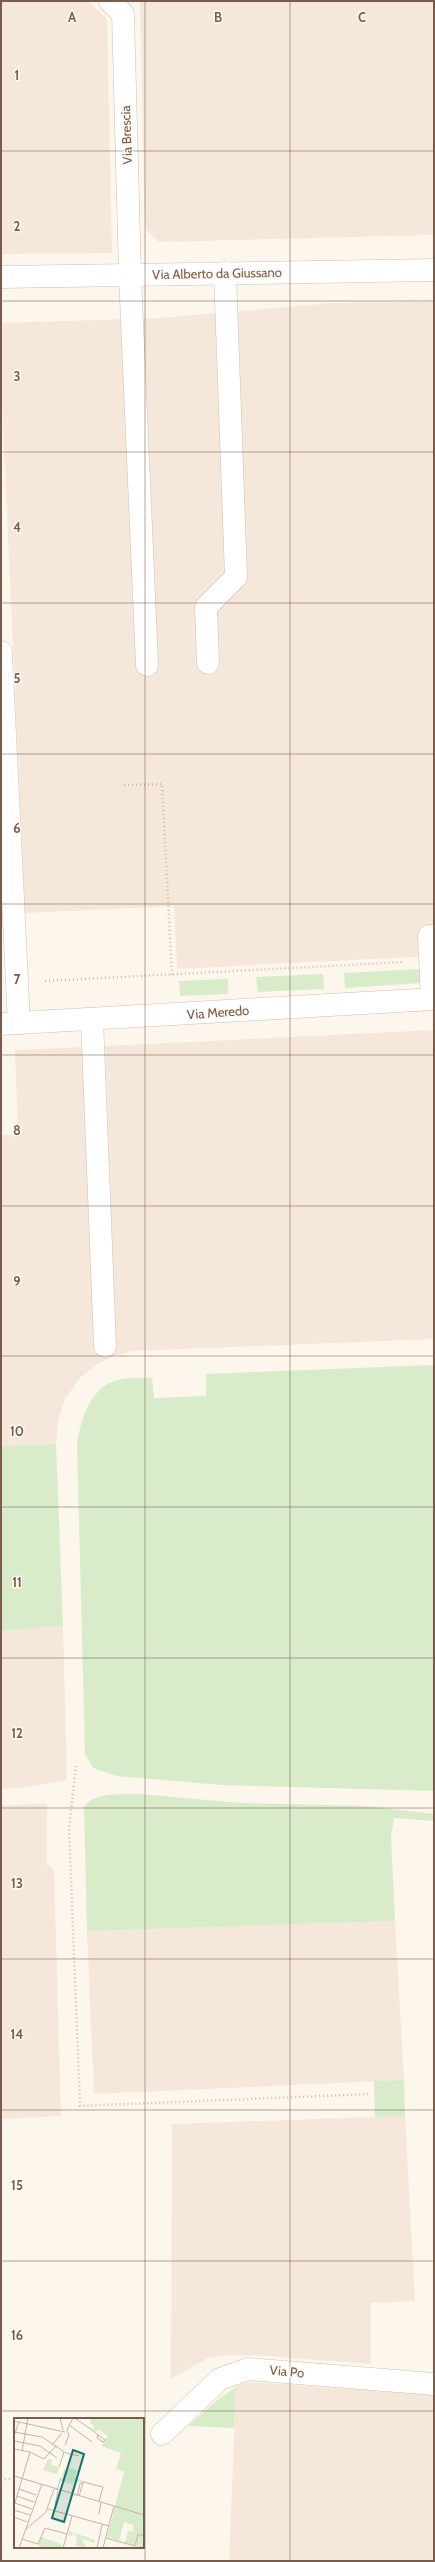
<svg xmlns="http://www.w3.org/2000/svg" width="435" height="2562" font-family="Cabin,sans-serif">
	<rect width="100%" height="100%" fill="#fdf6ec"/>
	<g fill="#f5e8da">
		<path d="M 1,1 L 88,1 L 107,19 L 112,253 L 1,254 Z"/>
		<path d="M 140,1 L 434,1 L 434,235 L 159,242 L 145,229 Z"/>
		<path d="M 434,302 L 434,956 L 177,969 L 174,906 L 25,913 L 1,381 L 1,323 L 159,318 L 333,303 Z"/>
		<path d="M 434,1030 L 434,1339 L 134,1351 L 116,1355 L 99,1363 L 80,1378 L 65,1399 L 58,1421 L 56,1444 L 1,1446 L 1,1135 L 18,1134 L 15,1050 L 84,1047 L 95,1351 L 116,1351 L 105,1046 Z"/>
		<path d="M 63,1626 L 67,1780 L 18,1788 L 1,1789 L 1,1631 Z"/>
		<path d="M 47,1804 L 47,1864 L 54,1870 L 61,2116 L 1,2119 L 1,1805 Z"/>
		<path d="M 395,1921 L 404,2080 L 94,2094 L 87,1931 Z"/>
		<path d="M 405,2116 L 415,2301 L 371,2303 L 371,2364 L 266,2356 L 230,2355 L 208,2358 L 171,2379 L 172,2124 Z"/>
		<path d="M 250,2382 L 434,2395 L 434,2561 L 229,2561 L 236,2391 L 241,2384 Z"/>
	</g>
	<g fill="#d8ecc9">
		<path d="M 421,969 L 422,983 L 345,988 L 344,973 Z"/>
		<path d="M 323,974 L 324,989 L 258,992 L 256,977 Z"/>
		<path d="M 228,979 L 228,994 L 180,996 L 179,981 Z"/>
		<path d="M 434,1365 L 434,1791 L 221,1785 L 116,1776 L 93,1768 L 85,1754 L 77,1443 C 81,1419 91,1386 118,1380 C 129,1377 142,1378 152,1378 L 154,1398 L 206,1396 L 206,1374 Z"/>
		<path d="M 56,1444 L 63,1626 L 1,1631 L 1,1446 Z"/>
		<path d="M 139,1794 L 241,1803 L 365,1806 L 434,1814 L 434,1821 L 394,1818 L 391,1836 L 395,1921 L 87,1931 L 84,1807 C 93,1792 123,1794 139,1794 Z"/>
		<path d="M 404,2080 L 405,2116 L 375,2117 L 374,2081 Z"/>
		<path d="M 241,2384 L 236,2391 L 234,2428 L 188,2426 L 220,2398 Z"/>
	</g>
	<g fill="none" stroke-linecap="round" stroke-linejoin="round">
		<g stroke="#d1beb0" stroke-width="23">
			<g id="minor">
				<path d="M 110,1 L 123,14 L 130,275 L 147,665"/>
				<path d="M 1,277 L 434,270"/>
				<path d="M 1,652 L 19,1023"/>
				<path d="M 208,663 L 206,607 L 236,577 L 225,273"/>
				<path d="M 432,999 L 429,936 L 434,936"/>
				<path d="M 92,1019 L 105,1346"/>
				<path d="M 1,1024 L 434,999"/>
				<path d="M 162,2434 L 220,2379 L 248,2369 L 434,2384"/>
			</g>
		</g>
		<g stroke="#d9b8a5" stroke-width="2.5" stroke-dasharray="1 3" stroke-linecap="butt">
			<path d="M 124,785 L 162,784 L 172,975"/>
			<path d="M 45,981 L 404,962"/>
			<path d="M 76,1766 L 69,1828 L 80,2106 L 370,2094"/>
			<path d="M 1,2480 L 15,2478"/>
		</g>
		<use href="#minor" stroke="#fff" stroke-width="22"/>
	</g>
	<path fill="none" stroke="#7a5c4d" stroke-width="1" stroke-opacity="0.55" d="M 145,1 L 145,2561M 290,1 L 290,2561M 1,151 L 434,151M 1,301 L 434,301M 1,452 L 434,452M 1,603 L 434,603M 1,754 L 434,754M 1,904 L 434,904M 1,1055 L 434,1055M 1,1206 L 434,1206M 1,1356 L 434,1356M 1,1507 L 434,1507M 1,1658 L 434,1658M 1,1808 L 434,1808M 1,1959 L 434,1959M 1,2110 L 434,2110M 1,2261 L 434,2261M 1,2411 L 434,2411"/>
	<g text-anchor="middle" stroke-width="3" stroke-linejoin="round" paint-order="stroke">
		<g font-size="13" fill="#7a5c4d" stroke="#fffaf3">
			<text transform="translate(126 135) rotate(-92)" y="5">Via Brescia</text>
			<text transform="translate(217 273) rotate(-1)" y="5">Via Alberto da Giussano</text>
			<text transform="translate(218 1012) rotate(-4)" y="5">Via Meredo</text>
			<text transform="translate(287 2371) rotate(5)" y="5">Via Po</text>
		</g>
	</g>
	<g transform="translate(14 2418)">
		<rect width="130" height="130" fill="#fdf6ec"/>
		<path d="M 74,0 L 130,0 L 130,130 L 121,130 L 124,116 L 121,127 L 111,125 L 114,113 L 119,114 L 119,107 L 110,104 L 105,123 L 93,119 L 110,54 L 102,51 L 107,35 L 87,28 L 94,18 L 84,11 L 82,14 L 78,11 L 81,8 L 76,5 L 77,2 ZM 34,41 L 38,42 L 37,47 L 45,49 L 43,56 L 29,52 ZM 55,50 L 63,52 L 61,60 L 76,65 L 62,64 L 58,66 L 47,63 L 50,51 L 54,52 ZM 55,113 L 81,122 L 81,125 L 68,121 L 72,130 L 62,128 L 63,118 L 59,115 L 58,118 L 54,117 ZM 27,119 L 47,126 L 48,130 L 26,130 L 24,127 Z" fill="#d8ecc9"/>
		<path fill="none" stroke="#c5b3a7" stroke-width="1" d="M 46,0 L 49,12M 60,0 L 62,1 L 78,12 L 84,17 L 91,22 L 89,24 L 83,20 L 84,17M 0,3 L 51,14M 55,7 L 78,24M 53,12 L 59,0M 0,14 L 28,19 L 52,35 L 65,38M 0,18 L 5,4M 0,23 L 26,28 L 43,40M 39,26 L 48,15M 51,27 L 55,17 L 53,12M 0,31 L 16,34 L 30,41 L 42,28M 8,33 L 14,0M 45,49 L 50,34M 0,58 L 130,97M 69,64 L 89,69 L 85,83M 5,71 L 22,77M 43,72 L 47,60M 3,78 L 20,84M 63,78 L 66,66 L 69,64M 65,78 L 69,65M 1,85 L 18,91M 41,87 L 44,73M 0,88 L 16,34M 34,91 L 95,108M 0,92 L 16,97M 85,96 L 87,84M 0,99 L 13,104M 11,112 L 32,94 L 40,71M 92,120 L 121,128 L 124,116 L 130,118M 8,121 L 24,126 L 31,110 L 53,116M 5,130 L 28,66M 49,130 L 58,98M 83,130 L 88,107M 89,130 L 100,88"/>
		<path fill="#0f766e" fill-opacity="0.15" stroke="#0f766e" stroke-width="2" d="M 59,32 L 70,36 L 50,104 L 38,100 Z"/>
		<rect width="130" height="130" fill="none" stroke="#7a5c4d" stroke-width="2"/>
	</g>
	<g font-size="13" text-anchor="middle" font-weight="bold" fill="#7a5c4d" stroke="#fffaf3" stroke-width="3" stroke-linejoin="round" paint-order="stroke">
		<text x="72" y="22">A</text>
		<text x="218" y="22">B</text>
		<text x="362" y="22">C</text>
		<text x="17" y="80">1</text>
		<text x="17" y="231">2</text>
		<text x="17" y="381">3</text>
		<text x="17" y="532">4</text>
		<text x="17" y="683">5</text>
		<text x="17" y="833">6</text>
		<text x="17" y="984">7</text>
		<text x="17" y="1135">8</text>
		<text x="17" y="1286">9</text>
		<text x="17" y="1436">10</text>
		<text x="17" y="1587">11</text>
		<text x="17" y="1738">12</text>
		<text x="17" y="1888">13</text>
		<text x="17" y="2039">14</text>
		<text x="17" y="2190">15</text>
		<text x="17" y="2340">16</text>
	</g>
	<rect width="435" height="2562" fill="none" stroke="#7a5c4d" stroke-width="4"/>
</svg>
